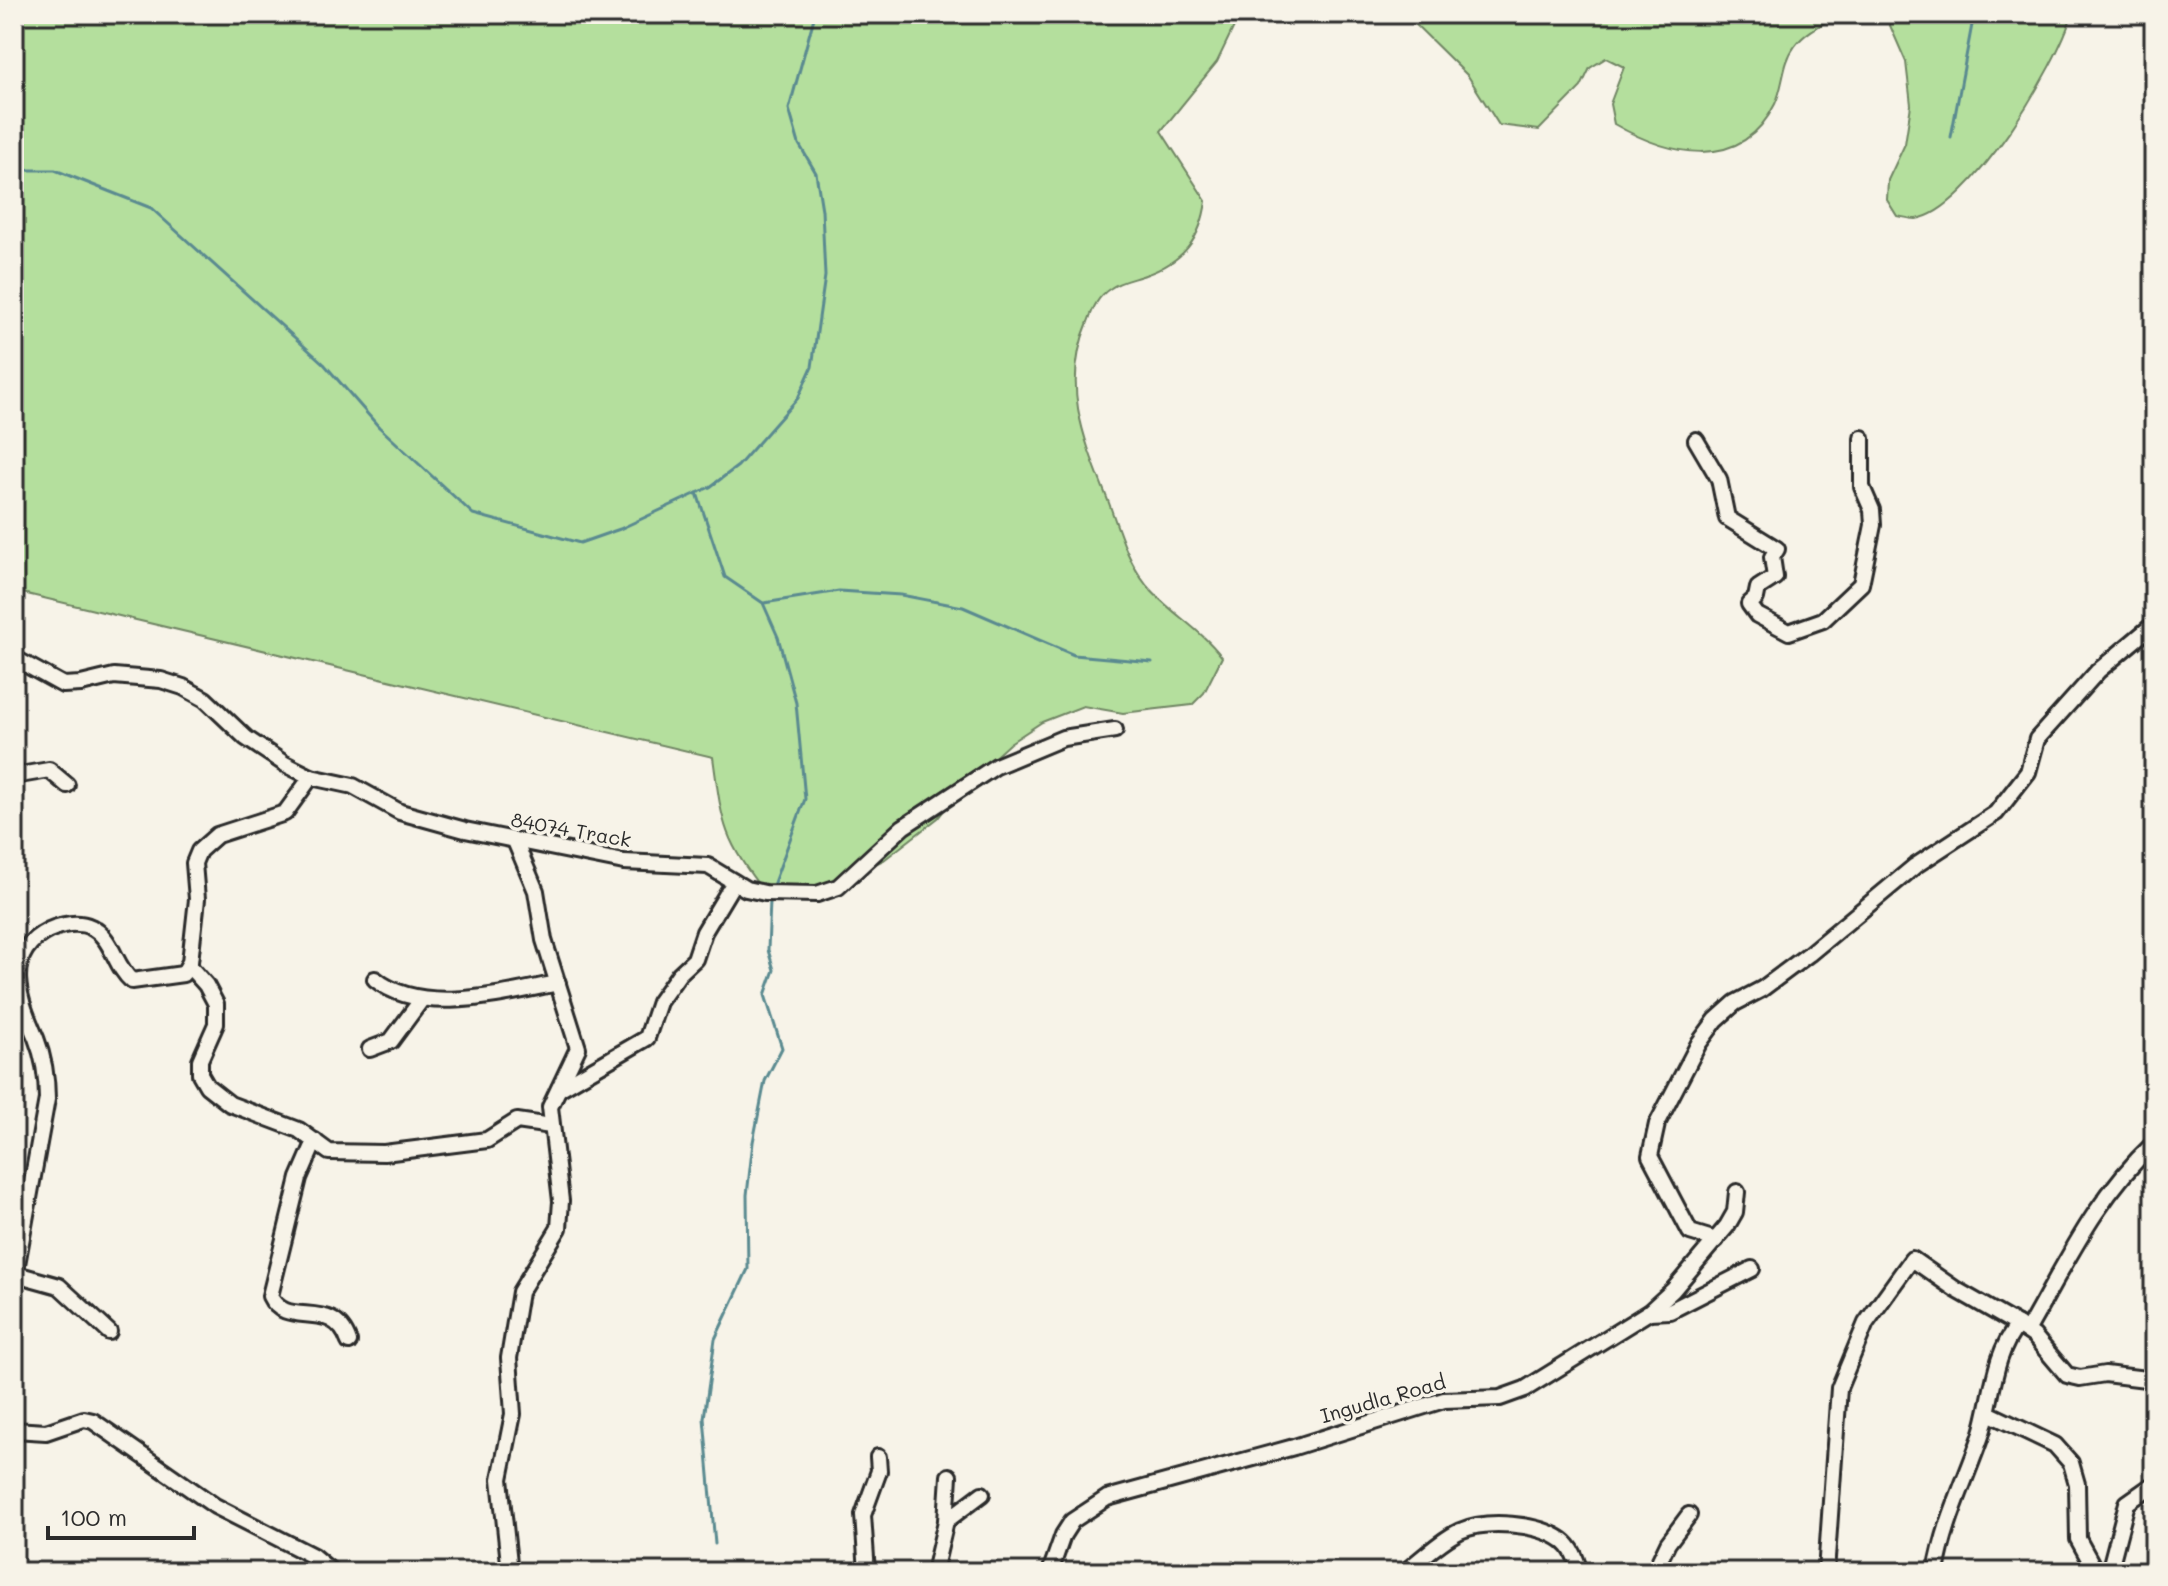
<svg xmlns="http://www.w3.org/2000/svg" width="2168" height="1586" font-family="Mali,sans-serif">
	<rect width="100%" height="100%" fill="#f7f3e8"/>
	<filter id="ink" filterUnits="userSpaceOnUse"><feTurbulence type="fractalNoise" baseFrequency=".0125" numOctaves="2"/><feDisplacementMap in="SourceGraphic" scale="16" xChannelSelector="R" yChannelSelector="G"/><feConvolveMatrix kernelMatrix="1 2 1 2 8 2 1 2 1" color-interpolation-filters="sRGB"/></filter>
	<g filter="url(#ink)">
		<g fill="#b4df9d" stroke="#708564" stroke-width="2">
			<path d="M 14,14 L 1240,14 L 1217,62 L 1161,131 L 1206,201 C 1201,239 1183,262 1145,275 C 1135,279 1120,281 1111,288 C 1098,296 1093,308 1088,322 C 1060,387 1085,442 1109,503 C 1119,531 1128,562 1147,586 C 1169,612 1201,629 1222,657 L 1204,693 L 1192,705 L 1123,713 L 1083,706 L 1042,722 L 1010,743 L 964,785 L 938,818 L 884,860 L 860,871 L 845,885 L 765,893 C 723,840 722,823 713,757 L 14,591 Z"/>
			<path d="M 1405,14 L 1840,14 C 1825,23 1806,31 1795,46 C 1782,63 1784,86 1775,104 C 1740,175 1666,154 1614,124 L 1610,104 L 1624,67 L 1606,58 L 1590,68 L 1581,87 L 1539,130 L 1499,125 L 1468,76 Z"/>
			<path d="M 1885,14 L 2072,14 C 2059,63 1969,213 1916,219 C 1910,219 1903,217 1897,216 L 1887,200 L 1888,180 L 1905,144 L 1911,105 L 1906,62 Z"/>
		</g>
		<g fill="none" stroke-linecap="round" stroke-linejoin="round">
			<g stroke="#5a8a90" stroke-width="3">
				<path d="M 1951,137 L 1974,14"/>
				<path d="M 14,170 L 55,170 L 151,208 L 324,364 L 379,427 L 473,514 L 580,543 L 620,529 L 710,487 L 738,466 L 798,398 L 812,367 L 825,276 L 822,210 L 816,173 L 799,144 L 789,109 L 815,14"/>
				<path d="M 697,493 L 725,577 L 763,603 L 778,637 L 796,703 L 805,799 L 772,888"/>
				<path d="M 764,603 L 839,591 L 901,595 L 963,607 L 1074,655 L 1152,662"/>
				<path d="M 715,1544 L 704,1418 L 715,1339 L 748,1269 L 747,1195 L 753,1142 L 765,1081 L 782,1048 L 765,995 L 774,970 L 768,950 L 770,901"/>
			</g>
			<g stroke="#2b2b2b" stroke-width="20">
				<g id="minor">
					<path d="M 1696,440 L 1719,479 L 1727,518 L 1777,549 L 1772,557 L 1775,577 L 1758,588 L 1756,598 L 1749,604 L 1757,615 L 1789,632 L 1823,620 L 1861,584 L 1873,525 L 1872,510 L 1862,487 L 1862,438"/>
					<path d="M 14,658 L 63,685 L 81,684 L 114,676 L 161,680 L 183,687 L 205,699 L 246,738 L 285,764 L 311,777 L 353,786 L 400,812 L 465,830 L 624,862 L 708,866 L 746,889 L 765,893 L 817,894 L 838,887 L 903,827 L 996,766 L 1063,738 L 1115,730"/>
					<path d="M 14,776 L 49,770 L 67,785"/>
					<path d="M 189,966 L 206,985 L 216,1004 L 216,1024 L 200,1060 L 200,1074 L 207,1086 L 230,1104 L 299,1130 L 329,1152 L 384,1153 L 487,1140 L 517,1121 L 551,1126"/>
					<path d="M 375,979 C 421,1017 505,993 558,983"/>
					<path d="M 370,1049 L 391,1041 L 422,999"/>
					<path d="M 559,1089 L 647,1038 L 659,1002 L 679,974 L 695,959 L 704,932 L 734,882"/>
					<path d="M 315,1141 L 299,1178 L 270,1296 C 286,1331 333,1295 349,1342"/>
					<path d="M 1716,1240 L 1690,1232 L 1650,1156 L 1657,1124 L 1699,1043 L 1716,1020 L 1735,1003 L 1762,989 L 1809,954 L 1915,866 L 1996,813 L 2028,772 L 2037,739 L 2098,671 L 2154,624"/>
					<path d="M 16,1274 L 59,1286 L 109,1332"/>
					<path d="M 14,1281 L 47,1099 C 47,1078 44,1058 36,1038 C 20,1002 0,954 49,930 C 61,925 78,921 91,927 C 113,938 114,966 132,981 L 183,974 L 190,962 L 197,899 L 194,863 L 199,851 L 217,835 L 285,813 L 311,777"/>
					<path d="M 1649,1312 L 1670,1311 L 1752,1269"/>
					<path d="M 2027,1331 C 2066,1263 2096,1197 2154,1143"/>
					<path d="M 1988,1413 L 2055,1445 L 2071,1463 L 2077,1484 L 2078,1539 L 2096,1572"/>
					<path d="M 14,1430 L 46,1432 L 84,1419 L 93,1421 L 215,1506 L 313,1556 L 332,1572"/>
					<path d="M 946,1521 L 982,1494"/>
					<path d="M 510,1572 L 500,1479 L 513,1414 L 509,1358 L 520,1292 L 559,1228 L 561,1201 L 550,1107 L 578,1048 L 544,940 L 536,891 L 515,841"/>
					<path d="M 867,1572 L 863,1515 L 879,1471 L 878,1457"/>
					<path d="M 934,1572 L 946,1521 L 949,1476"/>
					<path d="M 1050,1572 L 1063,1535 L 1072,1521 L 1107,1498 L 1294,1447 L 1444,1400 L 1500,1398 L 1525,1389 L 1649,1312 L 1673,1290 L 1727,1226 L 1735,1212 L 1737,1192"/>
					<path d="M 1405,1572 C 1421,1559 1441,1540 1460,1531 C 1486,1519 1538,1523 1562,1540 C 1573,1548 1576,1559 1580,1572"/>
					<path d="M 1654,1572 L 1668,1543 L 1689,1515"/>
					<path d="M 1826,1572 L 1839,1388 L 1866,1323 L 1912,1259 L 1955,1289 L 2018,1325 L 2034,1336 L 2067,1375 L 2080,1378 L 2105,1374 L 2154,1380"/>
					<path d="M 1936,1572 C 1944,1523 1965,1482 1981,1436 C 1993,1399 1992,1356 2018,1325"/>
					<path d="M 2109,1572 L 2127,1503 L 2154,1484"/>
				</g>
			</g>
			<use href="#minor" stroke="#f7f3e8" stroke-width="14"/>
		</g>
	</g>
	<g text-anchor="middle" stroke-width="7" stroke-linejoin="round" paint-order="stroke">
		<g font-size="20" fill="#2b2b2b" stroke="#f7f3e8">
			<text transform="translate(571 830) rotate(10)" y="7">84074 Track</text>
			<text transform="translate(1383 1399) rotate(-16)" y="7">Ingudla Road</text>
		</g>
	</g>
	<rect width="2168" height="1586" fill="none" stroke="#f7f3e8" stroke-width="48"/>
	<rect x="24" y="24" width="2120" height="1538" fill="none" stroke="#2b2b2b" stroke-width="3" filter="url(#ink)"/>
	<path d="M48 1526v12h146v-12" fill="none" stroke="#2b2b2b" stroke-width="4"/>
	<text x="60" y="1526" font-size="24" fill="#2b2b2b" stroke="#f7f3e8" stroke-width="6" paint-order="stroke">100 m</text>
</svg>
